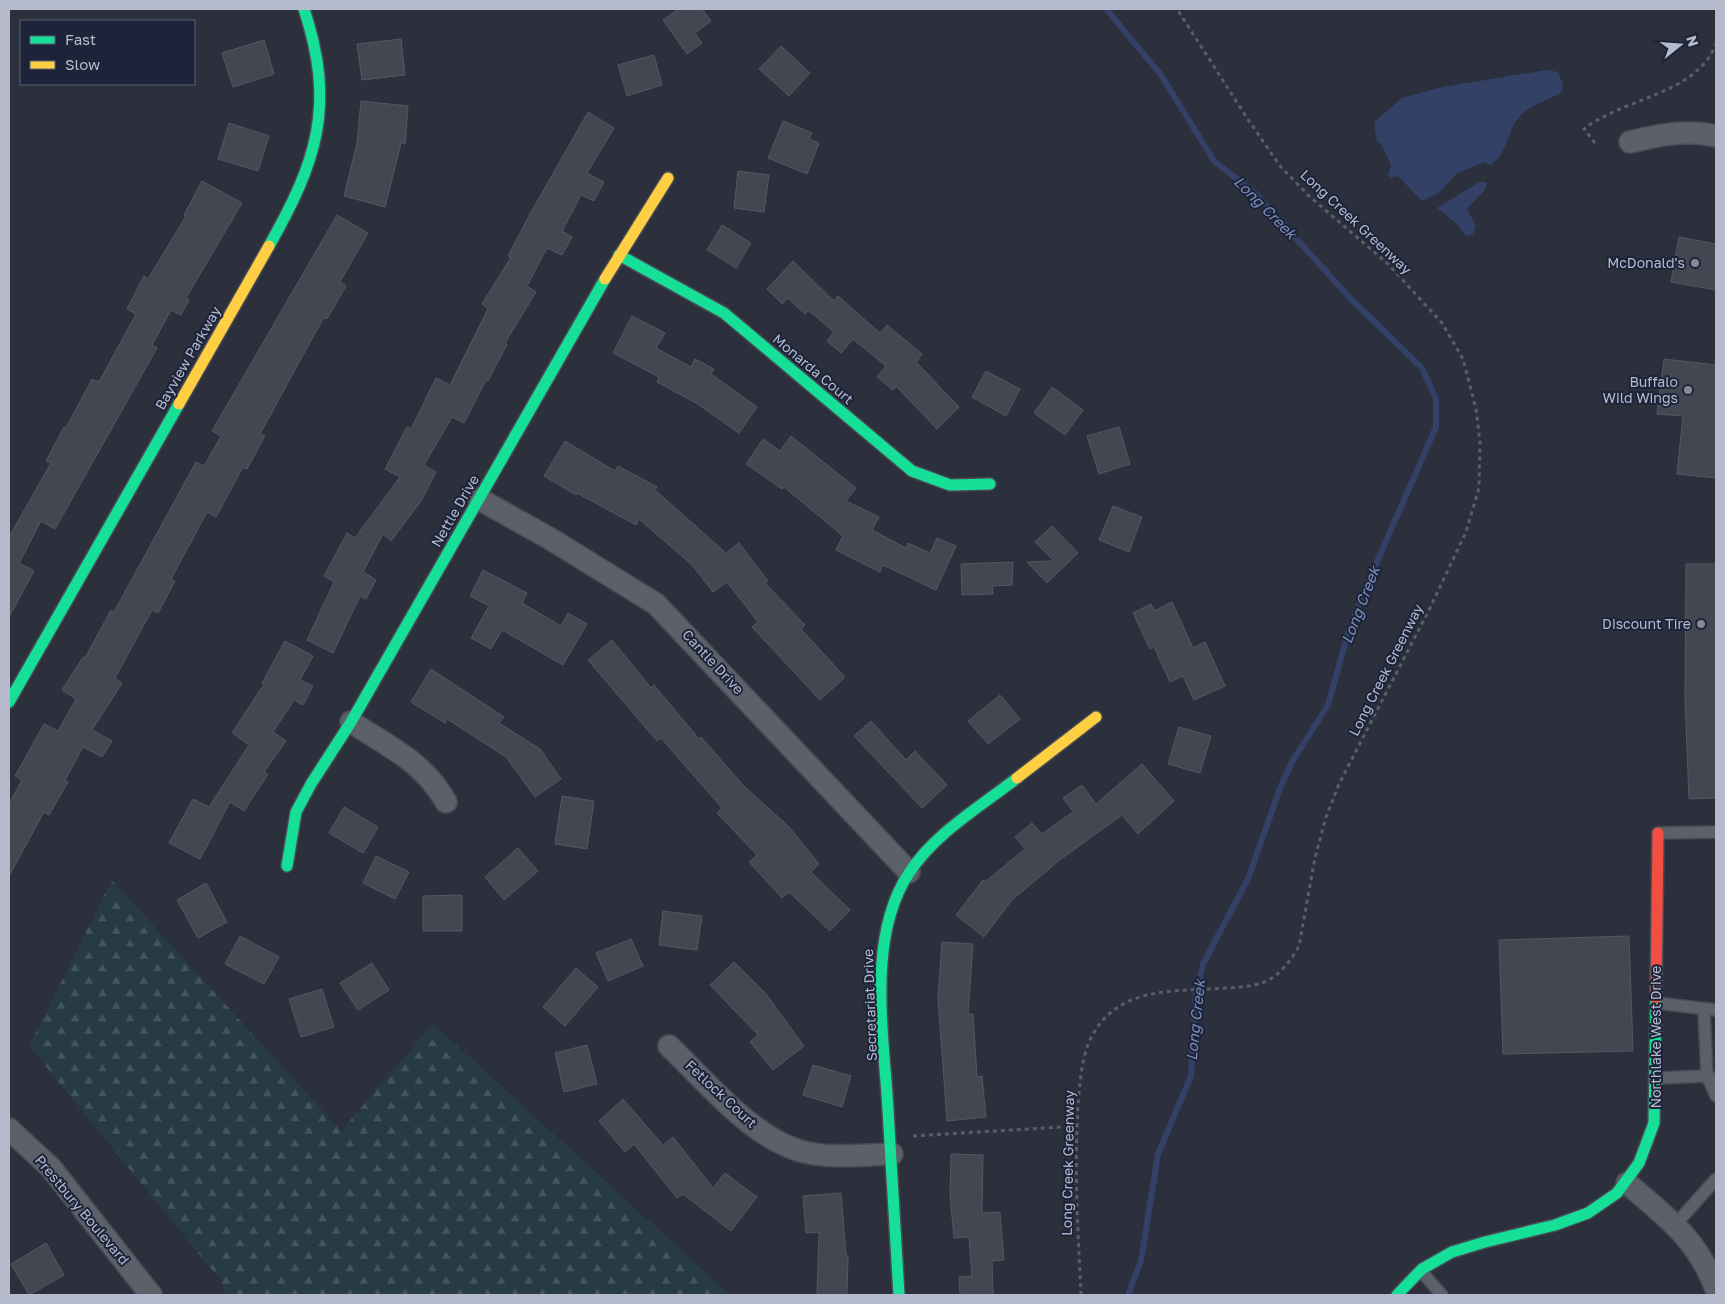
<svg xmlns="http://www.w3.org/2000/svg" width="1725" height="1304" font-family="'Golos Text',sans-serif">
	<defs>
		<pattern id="forest-firs" width="22" height="20" patternUnits="userSpaceOnUse" patternTransform="scale(1.25)"><rect width="22" height="20" fill="#263b44"/><path d="M5 1l3.5 6h-7zM16 11l3.5 6h-7z" fill="#43555e"/></pattern>
	</defs>
	<rect width="100%" height="100%" fill="#2b303c"/>
	<path fill="url(#forest-firs)" d="M 112,880 L 341,1131 L 433,1024 L 730,1295 L 226,1295 L 221,1281 L 29,1046 Z"/>
	<g fill="#334167">
		<path d="M 1546,70 L 1558,72 L 1563,84 L 1562,92 C 1547,101 1530,105 1518,118 C 1507,132 1507,156 1490,165 L 1484,162 L 1456,174 L 1440,192 L 1422,201 L 1398,176 L 1391,178 L 1388,175 L 1391,165 L 1381,144 L 1377,142 L 1374,122 L 1402,98 L 1443,87 Z"/>
		<path d="M 1479,182 L 1487,182 L 1485,190 L 1467,209 L 1476,226 L 1473,234 L 1466,236 L 1457,224 L 1437,208 Z"/>
	</g>
	<g fill="none" stroke-linecap="round" stroke-linejoin="round">
		<path stroke="#334167" stroke-width="6" d="M 1106,9 L 1161,75 L 1214,161 L 1255,193 L 1350,298 L 1422,368 L 1436,399 L 1436,427 L 1365,589 L 1348,633 L 1328,705 L 1292,762 L 1280,788 L 1248,879 L 1203,964 L 1195,1000 L 1191,1076 L 1158,1154 L 1141,1261 L 1128,1295"/>
	</g>
	<g fill="#434752" stroke="#535863">
		<path d="M 678,9 L 702,9 L 711,21 L 695,33 L 702,43 L 687,54 L 663,20 Z"/>
		<path d="M 401,39 L 405,75 L 362,80 L 357,44 Z"/>
		<path d="M 264,40 L 274,74 L 233,87 L 222,53 Z"/>
		<path d="M 781,46 L 810,73 L 789,96 L 759,69 Z"/>
		<path d="M 654,55 L 662,85 L 627,96 L 618,65 Z"/>
		<path d="M 361,101 L 408,106 L 405,144 L 401,143 L 385,207 L 344,196 L 357,143 Z"/>
		<path d="M 588,112 L 614,128 L 587,173 L 604,182 L 594,201 L 581,195 L 562,231 L 572,237 L 562,255 L 547,248 L 527,286 L 536,292 L 505,343 L 507,344 L 488,381 L 486,380 L 464,423 L 452,417 L 424,465 L 436,472 L 421,501 L 391,541 L 383,534 L 363,572 L 376,580 L 366,599 L 360,596 L 333,653 L 307,640 L 334,582 L 324,576 L 347,533 L 355,538 L 400,477 L 385,469 L 407,427 L 411,429 L 436,378 L 450,385 L 488,309 L 482,304 L 511,257 L 508,256 L 530,214 Z"/>
		<path d="M 783,121 L 812,133 L 809,139 L 819,143 L 807,174 L 768,158 Z"/>
		<path d="M 229,123 L 269,136 L 258,171 L 218,159 Z"/>
		<path d="M 738,171 L 769,175 L 764,212 L 734,208 Z"/>
		<path d="M 202,181 L 242,203 L 186,298 L 189,300 L 181,315 L 171,310 L 152,345 L 157,348 L 55,529 L 41,521 L 19,563 L 34,571 L 9,617 L 9,537 L 51,463 L 46,461 L 64,427 L 66,428 L 92,379 L 99,382 L 136,314 L 127,309 L 144,276 L 148,279 L 186,216 L 184,215 Z"/>
		<path d="M 337,215 L 368,233 L 340,282 L 346,286 L 327,319 L 324,317 L 297,366 L 260,434 L 265,436 L 247,469 L 243,467 L 216,517 L 207,512 L 171,579 L 175,581 L 158,613 L 152,610 L 115,678 L 122,683 L 92,730 L 112,741 L 102,757 L 83,747 L 65,780 L 68,782 L 49,815 L 44,812 L 9,876 L 9,804 L 22,780 L 15,776 L 44,724 L 58,731 L 76,699 L 62,690 L 83,657 L 85,658 L 111,610 L 114,612 L 196,462 L 204,466 L 221,436 L 212,431 Z"/>
		<path d="M 722,225 L 751,243 L 736,268 L 707,250 Z"/>
		<path d="M 1679,237 L 1716,244 L 1716,290 L 1671,282 Z"/>
		<path d="M 793,261 L 834,301 L 838,296 L 880,333 L 887,325 L 922,354 L 916,362 L 959,407 L 937,429 L 896,386 L 893,390 L 877,377 L 886,366 L 853,339 L 841,353 L 827,341 L 834,332 L 808,310 L 805,314 L 788,298 L 782,304 L 767,289 Z"/>
		<path d="M 632,316 L 665,333 L 656,348 L 691,367 L 695,359 L 714,369 L 711,374 L 757,407 L 739,433 L 696,403 L 657,382 L 659,377 L 613,353 Z"/>
		<path d="M 1664,359 L 1716,365 L 1716,478 L 1677,474 L 1683,416 L 1657,414 Z"/>
		<path d="M 986,371 L 1020,389 L 1006,416 L 972,397 Z"/>
		<path d="M 1052,387 L 1083,410 L 1065,435 L 1034,413 Z"/>
		<path d="M 1119,427 L 1130,464 L 1099,474 L 1087,436 Z"/>
		<path d="M 791,436 L 856,488 L 846,501 L 879,517 L 872,530 L 906,548 L 908,543 L 930,553 L 937,538 L 956,546 L 936,590 L 883,565 L 880,572 L 836,550 L 843,536 L 784,487 L 782,489 L 746,464 L 763,439 L 780,451 Z"/>
		<path d="M 565,441 L 615,471 L 618,466 L 657,487 L 655,490 L 726,553 L 739,543 L 768,581 L 765,583 L 805,625 L 801,629 L 845,677 L 820,700 L 752,627 L 758,622 L 727,582 L 713,592 L 692,565 L 639,519 L 636,525 L 577,493 L 576,495 L 544,476 Z"/>
		<path d="M 1113,506 L 1142,517 L 1129,552 L 1099,540 Z"/>
		<path d="M 1052,526 L 1078,553 L 1047,583 L 1027,562 L 1054,561 L 1035,542 Z"/>
		<path d="M 1013,562 L 1012,585 L 992,586 L 993,594 L 962,595 L 961,564 Z"/>
		<path d="M 1686,564 L 1716,564 L 1716,798 L 1689,799 L 1685,699 Z"/>
		<path d="M 483,570 L 527,593 L 522,603 L 561,626 L 568,613 L 587,624 L 563,665 L 502,630 L 491,649 L 471,638 L 489,606 L 470,596 Z"/>
		<path d="M 1172,602 L 1193,648 L 1205,642 L 1225,686 L 1194,700 L 1183,676 L 1170,682 L 1154,647 L 1150,649 L 1133,613 L 1151,604 L 1154,611 Z"/>
		<path d="M 612,640 L 651,688 L 654,685 L 699,739 L 701,737 L 744,786 L 788,826 L 819,864 L 811,872 L 850,910 L 830,931 L 789,892 L 782,898 L 749,862 L 757,855 L 717,813 L 722,808 L 661,738 L 657,741 L 588,660 Z"/>
		<path d="M 285,641 L 313,656 L 300,680 L 313,686 L 303,705 L 294,700 L 273,732 L 286,741 L 264,772 L 268,774 L 244,811 L 230,802 L 200,859 L 169,843 L 193,799 L 209,807 L 249,745 L 232,733 L 264,684 L 262,683 Z"/>
		<path d="M 431,669 L 504,717 L 499,723 L 540,749 L 561,779 L 535,797 L 506,757 L 447,719 L 445,723 L 411,702 Z"/>
		<path d="M 1000,695 L 1020,719 L 988,744 L 968,721 Z"/>
		<path d="M 871,721 L 906,760 L 915,751 L 947,785 L 922,808 L 854,736 Z"/>
		<path d="M 1179,727 L 1211,736 L 1200,773 L 1168,764 Z"/>
		<path d="M 1142,764 L 1174,801 L 1138,834 L 1122,815 L 1061,859 L 1012,900 L 984,937 L 956,915 L 983,880 L 985,882 L 1025,849 L 1015,837 L 1032,823 L 1042,834 L 1073,812 L 1063,798 L 1082,785 L 1096,804 Z"/>
		<path d="M 562,796 L 594,801 L 587,849 L 555,844 Z"/>
		<path d="M 344,807 L 378,827 L 363,853 L 329,833 Z"/>
		<path d="M 518,848 L 538,871 L 504,900 L 485,877 Z"/>
		<path d="M 376,856 L 409,872 L 395,899 L 363,883 Z"/>
		<path d="M 206,883 L 227,922 L 198,938 L 177,900 Z"/>
		<path d="M 462,895 L 462,931 L 423,931 L 423,896 Z"/>
		<path d="M 663,911 L 702,916 L 697,950 L 659,945 Z"/>
		<path d="M 240,936 L 279,957 L 264,984 L 225,964 Z"/>
		<path d="M 1629,936 L 1633,1051 L 1503,1054 L 1499,940 Z"/>
		<path d="M 631,939 L 643,966 L 608,981 L 596,953 Z"/>
		<path d="M 942,942 L 973,944 L 968,1014 L 973,1014 L 977,1077 L 982,1076 L 986,1117 L 947,1121 L 938,998 Z"/>
		<path d="M 734,962 L 766,994 L 804,1046 L 773,1070 L 750,1042 L 758,1035 L 710,985 Z"/>
		<path d="M 372,963 L 389,990 L 358,1010 L 340,983 Z"/>
		<path d="M 576,968 L 598,987 L 565,1026 L 543,1007 Z"/>
		<path d="M 322,989 L 334,1027 L 301,1037 L 289,999 Z"/>
		<path d="M 587,1045 L 597,1084 L 564,1092 L 555,1053 Z"/>
		<path d="M 813,1065 L 851,1076 L 842,1107 L 803,1095 Z"/>
		<path d="M 623,1099 L 663,1145 L 673,1137 L 713,1188 L 725,1173 L 757,1197 L 731,1231 L 683,1194 L 677,1198 L 634,1144 L 625,1152 L 599,1121 Z"/>
		<path d="M 951,1154 L 983,1155 L 982,1213 L 1000,1212 L 1004,1260 L 992,1261 L 993,1295 L 960,1295 L 959,1277 L 972,1276 L 969,1237 L 954,1238 L 950,1194 Z"/>
		<path d="M 841,1193 L 846,1256 L 848,1256 L 847,1295 L 817,1295 L 819,1232 L 806,1233 L 803,1196 Z"/>
		<path d="M 46,1243 L 64,1275 L 29,1295 L 11,1264 Z"/>
	</g>
	<g fill="none" stroke-linecap="round" stroke-linejoin="round">
		<g stroke="#484b55" stroke-width="14">
			<g id="lane">
				<path d="M 1658,833 L 1716,832"/>
				<path d="M 1657,1003 L 1716,1010"/>
				<path d="M 1704,1010 L 1707,1076 L 1716,1096"/>
				<path d="M 1657,1078 L 1707,1076 L 1712,1078"/>
				<path d="M 1675,1225 L 1716,1179"/>
				<path d="M 1421,1271 L 1442,1295"/>
			</g>
		</g>
		<g stroke="#484b55" stroke-width="24">
			<g id="street">
				<path d="M 1630,142 C 1659,135 1687,129 1716,136"/>
				<path d="M 479,499 L 549,538 L 656,604 L 909,872"/>
				<path d="M 351,722 C 388,746 424,762 446,802"/>
				<path d="M 669,1046 C 706,1081 750,1136 800,1151 C 829,1159 862,1155 892,1154"/>
				<path d="M 9,1129 L 51,1168 L 151,1295"/>
				<path d="M 1627,1183 C 1667,1218 1696,1237 1716,1289"/>
			</g>
		</g>
		<g stroke="#484b55" stroke-width="14">
			<g id="fast">
				<path d="M 269,246 C 317,161 336,106 304,9"/>
				<path d="M 619,255 L 724,313 L 912,471 L 950,485 L 990,484"/>
				<path d="M 9,702 L 179,404"/>
				<path d="M 287,866 L 296,812 L 311,784 L 351,722 L 605,279"/>
				<path d="M 899,1295 C 895,1233 892,1172 888,1110 C 884,1036 866,938 909,873 C 934,834 981,806 1017,778"/>
				<path d="M 1397,1295 L 1422,1269 L 1452,1252 L 1485,1242 L 1555,1225 L 1588,1213 L 1617,1193 L 1639,1163 L 1654,1123 L 1656,998"/>
			</g>
		</g>
		<g stroke="#484b55" stroke-width="14">
			<g id="slow">
				<path d="M 605,279 L 668,178"/>
				<path d="M 179,404 L 269,246"/>
				<path d="M 1017,778 L 1096,717"/>
			</g>
		</g>
		<g stroke="#484b55" stroke-width="14">
			<path id="jam" d="M 1656,998 L 1658,833"/>
		</g>
		<g stroke="#595e67" stroke-width="3" stroke-dasharray="4 4" stroke-linecap="butt">
			<path d="M 1595,143 L 1584,129 C 1625,97 1696,95 1716,44"/>
			<path d="M 913,1136 L 1077,1126"/>
			<path d="M 1081,1295 C 1078,1232 1074,1168 1078,1105 C 1080,1085 1081,1061 1089,1042 C 1115,985 1172,992 1225,988 C 1241,987 1258,987 1272,978 C 1284,970 1292,958 1299,946 L 1315,858 L 1326,817 L 1339,784 L 1430,608 L 1466,532 L 1479,488 L 1480,442 L 1476,409 L 1463,359 L 1442,323 L 1388,264 L 1309,196 L 1280,166 L 1247,118 L 1177,9"/>
		</g>
		<use href="#lane" stroke="#5c6069" stroke-width="11"/>
		<use href="#street" stroke="#5c6069" stroke-width="21"/>
		<use href="#fast" stroke="#16e098" stroke-width="11"/>
		<use href="#slow" stroke="#ffcf43" stroke-width="11"/>
		<use href="#jam" stroke="#f24e42" stroke-width="11"/>
	</g>
	<g fill="#858a9a" stroke="#1d2439" stroke-width="2">
		<circle cx="1695" cy="263" r="5"/>
		<circle cx="1688" cy="390" r="5"/>
		<circle cx="1701" cy="624" r="5"/>
	</g>
	<g text-anchor="middle" stroke-width="4" stroke-linejoin="round" paint-order="stroke">
		<g font-size="14" fill="#b5bbcd" stroke="#1d2439">
			<text transform="translate(1356 222) rotate(43)" y="5">Long Creek Greenway</text>
			<text transform="translate(188 358) rotate(-60)" y="5">Bayview Parkway</text>
			<text transform="translate(813 369) rotate(40)" y="5">Monarda Court</text>
			<text transform="translate(455 511) rotate(-60)" y="5">Nettle Drive</text>
			<text transform="translate(713 662) rotate(47)" y="5">Cantle Drive</text>
			<text transform="translate(1386 670) rotate(-63)" y="5">Long Creek Greenway</text>
			<text transform="translate(870 1005) rotate(-92)" y="5">Secretariat Drive</text>
			<text transform="translate(1656 1037) rotate(-90)" y="5">Northlake West Drive</text>
			<text transform="translate(721 1094) rotate(43)" y="5">Fetlock Court</text>
			<text transform="translate(1068 1163) rotate(-89)" y="5">Long Creek Greenway</text>
			<text transform="translate(82 1210) rotate(50)" y="5">Prestbury Boulevard</text>
		</g>
		<g font-size="14" fill="#b5bbcd" stroke="#1d2439" text-anchor="end">
			<text x="1685" y="268">McDonald's</text>
			<text x="1678" y="387">Buffalo<tspan x="1678" dy="16">Wild Wings</tspan></text>
			<text x="1691" y="629">Discount Tire</text>
		</g>
		<g font-size="15" font-style="italic" fill="#7a8cb8" stroke="#1d2439">
			<text transform="translate(1265 208) rotate(45)" y="5">Long Creek</text>
			<text transform="translate(1361 605) rotate(-69)" y="5">Long Creek</text>
			<text transform="translate(1196 1020) rotate(-84)" y="5">Long Creek</text>
		</g>
	</g>
	<rect width="1725" height="1304" fill="none" stroke="#b5bbcd" stroke-width="20"/>
	<rect x="20" y="20" width="175" height="65" fill="#1d2439" stroke="#5a6074"/>
	<rect x="30" y="36" width="25" height="8" fill="#16e098" stroke="#5a6074"/>
	<text x="65" y="45" font-size="15" fill="#b5bbcd">Fast</text>
	<rect x="30" y="61" width="25" height="8" fill="#ffcf43" stroke="#5a6074"/>
	<text x="65" y="70" font-size="15" fill="#b5bbcd">Slow</text>
	<g transform="translate(1680 45) rotate(73)" stroke="#1d2439" stroke-width="4" paint-order="stroke">
	<path d="M0-4L9 19L0 12L-9 19Z" fill="#b5bbcd"/>
	<text y="-8" font-size="14" font-weight="bold" text-anchor="middle" fill="#b5bbcd">N</text>
	</g>
</svg>
